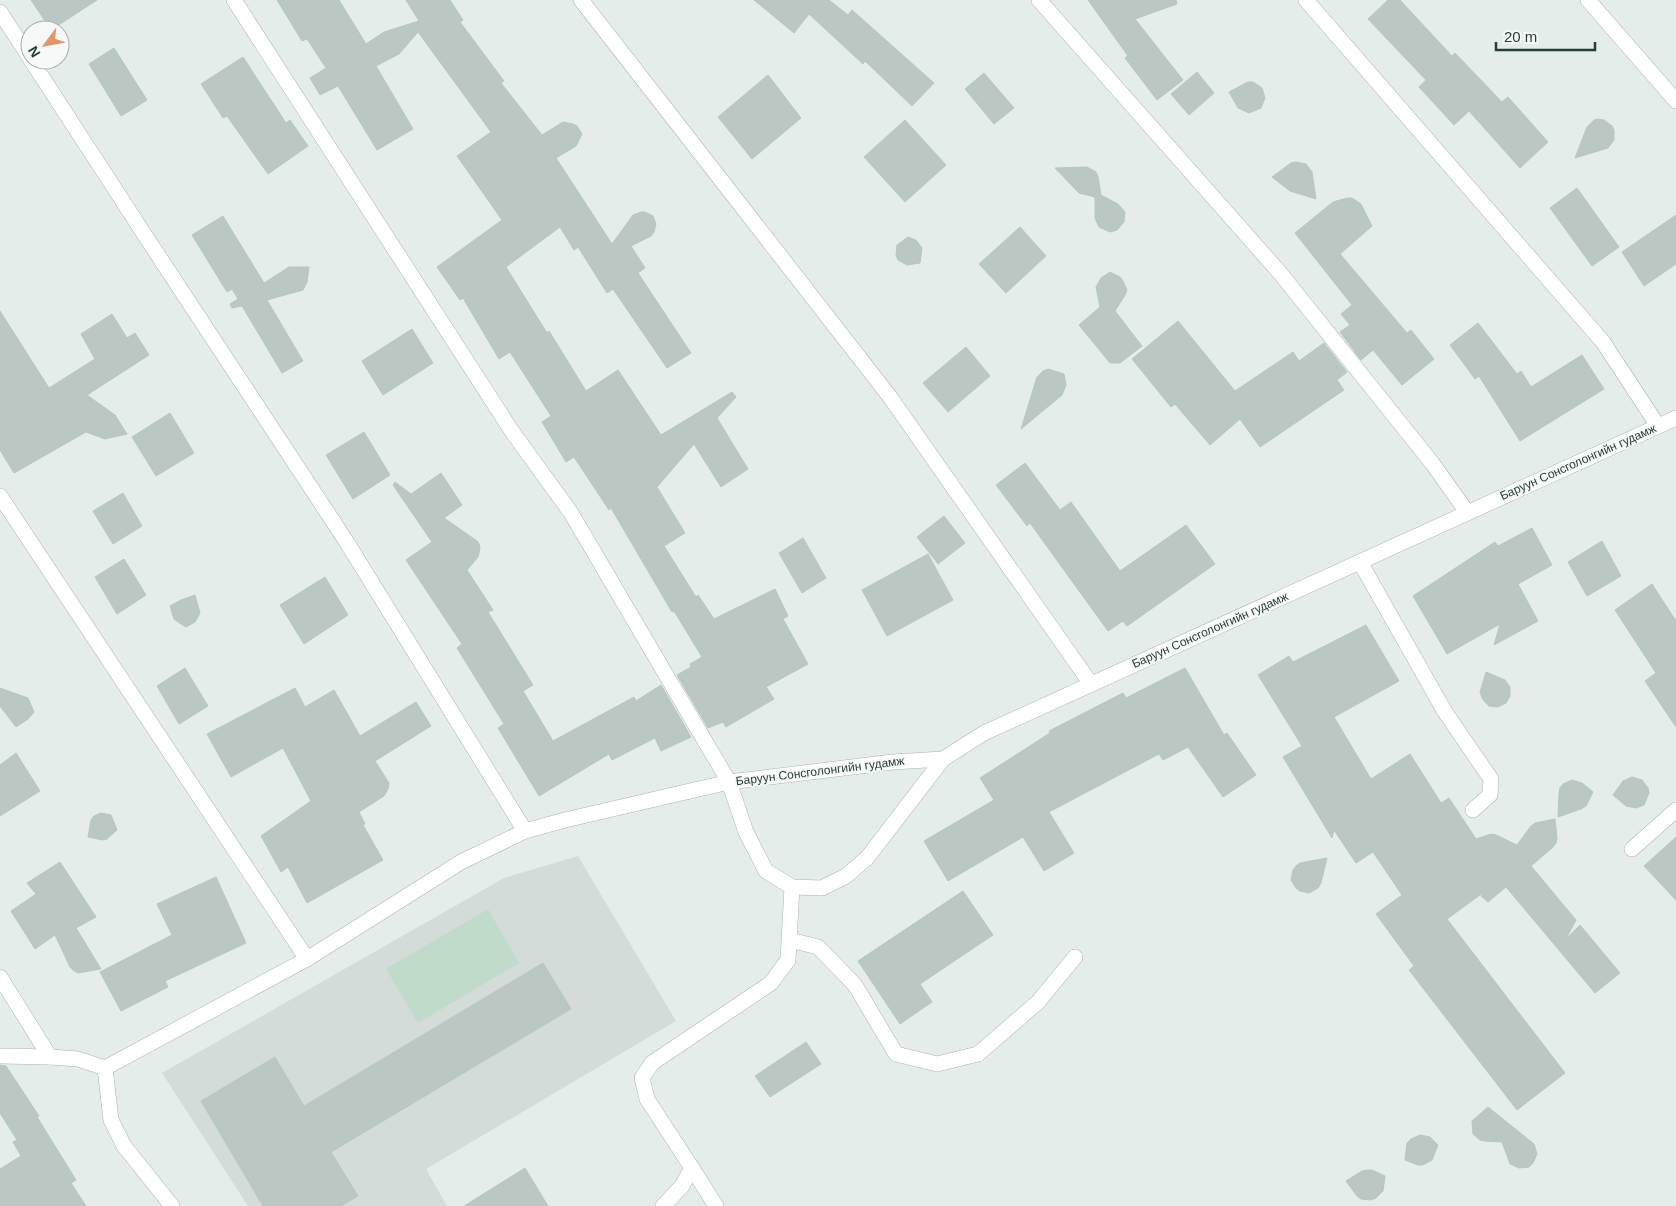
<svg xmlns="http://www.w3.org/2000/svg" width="1676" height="1206" font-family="Helvetica,sans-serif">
	<rect width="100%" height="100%" fill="#e5edea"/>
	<path fill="#d3dcd9" d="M 578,856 L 676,1021 L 426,1169 L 447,1206 L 248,1206 L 162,1073 L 504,878 Z"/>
	<path fill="#c1dbcb" d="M 488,909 L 519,963 L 418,1023 L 386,969 Z"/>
	<g fill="#bbc7c3" stroke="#b8c6c1">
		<path d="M 31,0 L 97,0 L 51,30 Z"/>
		<path d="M 277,0 L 339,0 L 366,44 L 384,32 L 419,21 L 406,0 L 450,0 L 463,20 L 460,22 L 504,81 L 501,83 L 542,135 L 563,122 L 573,124 L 577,126 L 582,134 L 576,146 L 556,158 L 612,244 L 633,215 L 641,212 L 645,212 L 653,216 L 656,224 L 654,232 L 651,236 L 631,246 L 645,268 L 638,273 L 691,353 L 667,368 L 613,289 L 607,293 L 578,247 L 574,250 L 560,227 L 506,267 L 547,333 L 549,331 L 586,391 L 618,370 L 661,435 L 732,392 L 736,397 L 717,418 L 748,469 L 721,487 L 694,444 L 657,487 L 685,533 L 664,546 L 696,597 L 698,595 L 714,619 L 775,589 L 788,616 L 783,619 L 808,664 L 766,687 L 774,699 L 726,727 L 723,722 L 708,728 L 677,675 L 691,667 L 690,664 L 702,657 L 674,611 L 672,612 L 611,508 L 609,510 L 574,457 L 566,462 L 542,422 L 551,416 L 510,352 L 499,359 L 463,298 L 460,300 L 437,267 L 502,220 L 457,156 L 491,132 L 418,32 L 399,54 L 376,66 L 413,129 L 377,150 L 338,86 L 320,95 L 310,78 L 326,68 L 307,39 L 302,41 Z"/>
		<path d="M 754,0 L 829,0 L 848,15 L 852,10 L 934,83 L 912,106 L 865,61 L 863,64 L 809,14 L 794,33 Z"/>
		<path d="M 1088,0 L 1176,0 L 1177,4 L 1135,19 L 1183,80 L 1157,100 L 1125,58 L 1128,56 Z"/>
		<path d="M 1388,0 L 1400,0 L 1452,56 L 1455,53 L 1502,102 L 1508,97 L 1548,142 L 1520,168 L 1469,111 L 1454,125 L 1419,87 L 1426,80 L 1368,19 Z"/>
		<path d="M 114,48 L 147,100 L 121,116 L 89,64 Z"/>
		<path d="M 243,57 L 286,123 L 290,120 L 308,146 L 268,174 L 227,116 L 223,118 L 201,84 Z"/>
		<path d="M 1197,72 L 1214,93 L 1189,115 L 1171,94 Z"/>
		<path d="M 984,73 L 1014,108 L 994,124 L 965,89 Z"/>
		<path d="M 768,75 L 801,118 L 752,159 L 718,117 Z"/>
		<path d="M 1248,82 L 1253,82 L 1262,88 L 1265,98 L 1261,108 L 1249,113 L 1238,108 L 1229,92 Z"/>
		<path d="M 1598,119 L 1604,120 L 1612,126 L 1614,130 L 1614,140 L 1608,148 L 1575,158 L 1587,127 L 1594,120 Z"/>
		<path d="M 905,120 L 946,165 L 905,202 L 864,157 Z"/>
		<path d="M 1296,162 L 1306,164 L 1312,172 L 1316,199 L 1290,191 L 1272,177 L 1291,163 Z"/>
		<path d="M 1087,167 L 1096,172 L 1098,177 L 1101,195 L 1118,204 L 1125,212 L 1124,222 L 1117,230 L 1110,232 L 1099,227 L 1095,218 L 1095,197 L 1079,193 L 1055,168 Z"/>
		<path d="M 1577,188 L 1619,247 L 1592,266 L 1550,208 Z"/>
		<path d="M 1347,198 L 1352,198 L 1361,204 L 1372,226 L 1340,254 L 1407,333 L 1411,330 L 1434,359 L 1402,385 L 1373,350 L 1361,360 L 1340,332 L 1350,325 L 1341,314 L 1352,305 L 1295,233 L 1333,202 Z"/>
		<path d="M 1676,215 L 1676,264 L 1644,286 L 1622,252 Z"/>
		<path d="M 223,216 L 264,283 L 289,267 L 309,267 L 307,282 L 303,290 L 267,300 L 303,361 L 282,373 L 242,306 L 232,308 L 230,304 L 238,299 L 232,289 L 227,292 L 192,235 Z"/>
		<path d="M 1020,227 L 1046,256 L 1006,293 L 979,264 Z"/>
		<path d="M 908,237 L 916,240 L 922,248 L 920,263 L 907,265 L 898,260 L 896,255 L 897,245 Z"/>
		<path d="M 1110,272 L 1120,277 L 1123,281 L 1127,290 L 1125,295 L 1115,311 L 1142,346 L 1120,363 L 1110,363 L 1079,325 L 1100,307 L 1096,287 L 1101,278 Z"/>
		<path d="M 0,311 L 49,388 L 95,359 L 81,334 L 112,314 L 127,338 L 135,333 L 149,355 L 87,395 L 115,415 L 127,434 L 105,439 L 86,432 L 14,473 L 0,450 Z"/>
		<path d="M 1178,321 L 1235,391 L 1293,352 L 1299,361 L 1324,343 L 1347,372 L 1337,380 L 1344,390 L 1260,447 L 1240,419 L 1210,445 L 1175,404 L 1171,407 L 1132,359 Z"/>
		<path d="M 1478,323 L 1517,374 L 1521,371 L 1531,387 L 1582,355 L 1604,389 L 1520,441 L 1479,376 L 1475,379 L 1450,345 Z"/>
		<path d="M 412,329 L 433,363 L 383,395 L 362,361 Z"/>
		<path d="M 966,347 L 990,376 L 948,412 L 923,383 Z"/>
		<path d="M 1048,369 L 1064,374 L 1066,385 L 1062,395 L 1021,429 L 1037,377 L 1043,371 Z"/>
		<path d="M 170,413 L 194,453 L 156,476 L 132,437 Z"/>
		<path d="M 364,432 L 390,475 L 353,499 L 326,455 Z"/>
		<path d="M 1025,463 L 1060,510 L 1071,502 L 1120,571 L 1186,525 L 1215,564 L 1127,626 L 1123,621 L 1108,631 L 1030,523 L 1027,526 L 996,485 Z"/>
		<path d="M 441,473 L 462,505 L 444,518 L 477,541 L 479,544 L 480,548 L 478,557 L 467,570 L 493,610 L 488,612 L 533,685 L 523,691 L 553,741 L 634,697 L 636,701 L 661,685 L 691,737 L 661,751 L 655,738 L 612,760 L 609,754 L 539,796 L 498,728 L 504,724 L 457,648 L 462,644 L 406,560 L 432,542 L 393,485 L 395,482 L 411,494 Z"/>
		<path d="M 123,493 L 142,526 L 113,544 L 93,511 Z"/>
		<path d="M 944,516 L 965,543 L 938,564 L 917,537 Z"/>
		<path d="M 1532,528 L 1552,565 L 1518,584 L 1538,621 L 1494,645 L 1500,624 L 1447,654 L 1413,596 L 1495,542 L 1498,546 Z"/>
		<path d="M 803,538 L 826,578 L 802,593 L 779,553 Z"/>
		<path d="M 1602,541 L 1621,576 L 1587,596 L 1568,562 Z"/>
		<path d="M 928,554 L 953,600 L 887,636 L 862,590 Z"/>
		<path d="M 124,559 L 146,595 L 117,614 L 95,577 Z"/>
		<path d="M 325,577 L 348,615 L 304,644 L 280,605 Z"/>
		<path d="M 1652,584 L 1676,621 L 1676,727 L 1645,681 L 1656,673 L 1615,610 Z"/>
		<path d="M 195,595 L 200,613 L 195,622 L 186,627 L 178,622 L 174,619 L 170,606 L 181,600 Z"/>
		<path d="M 1366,625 L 1399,681 L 1334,717 L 1371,779 L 1410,754 L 1441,803 L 1449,798 L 1476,839 L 1491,834 L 1496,835 L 1517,845 L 1531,826 L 1535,823 L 1555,819 L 1557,838 L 1556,843 L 1553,847 L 1531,866 L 1576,920 L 1566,939 L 1580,925 L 1620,973 L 1595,993 L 1506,887 L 1488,902 L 1481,896 L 1484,892 L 1447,919 L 1565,1073 L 1517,1110 L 1409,970 L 1414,966 L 1376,914 L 1402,895 L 1373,852 L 1356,863 L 1334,830 L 1332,838 L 1283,757 L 1302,746 L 1258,675 L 1289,656 L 1293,662 Z"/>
		<path d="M 185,668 L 208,706 L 179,724 L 157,686 Z"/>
		<path d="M 1185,668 L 1224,735 L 1227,733 L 1256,775 L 1223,797 L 1188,747 L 1163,760 L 1159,754 L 1049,812 L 1074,853 L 1044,871 L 1023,837 L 948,881 L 924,841 L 994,800 L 980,778 L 1050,733 L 1049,731 L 1123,693 L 1126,698 Z"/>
		<path d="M 1486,672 L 1505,680 L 1510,687 L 1510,696 L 1506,703 L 1498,707 L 1489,706 L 1483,700 L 1480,692 Z"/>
		<path d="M 0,688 L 28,698 L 34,712 L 28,719 L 16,727 L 0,706 Z"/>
		<path d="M 295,688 L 305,707 L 334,690 L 360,736 L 416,702 L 431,726 L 375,761 L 389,783 L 388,789 L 384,796 L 359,812 L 365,824 L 363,825 L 383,860 L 307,903 L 288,867 L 281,872 L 261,836 L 311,801 L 283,748 L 231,777 L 207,734 Z"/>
		<path d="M 16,753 L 40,791 L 0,816 L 0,765 Z"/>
		<path d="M 1632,777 L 1642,780 L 1648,788 L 1649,793 L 1644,805 L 1636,808 L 1626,806 L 1613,795 L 1623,781 Z"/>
		<path d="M 1572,780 L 1582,783 L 1593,792 L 1586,806 L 1581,809 L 1558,817 L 1559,793 L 1560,788 L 1563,784 Z"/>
		<path d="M 101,813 L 111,815 L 117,830 L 107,839 L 103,840 L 88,837 L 91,820 L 94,816 Z"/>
		<path d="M 1676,837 L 1676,900 L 1644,866 Z"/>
		<path d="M 1327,858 L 1321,883 L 1318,888 L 1309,893 L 1300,891 L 1296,888 L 1291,880 L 1293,870 L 1296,866 L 1300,863 Z"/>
		<path d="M 60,862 L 96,917 L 76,928 L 101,969 L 78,973 L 73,970 L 70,967 L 55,935 L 35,949 L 11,911 L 36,894 L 27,883 Z"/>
		<path d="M 216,877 L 246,943 L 165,981 L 168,987 L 121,1011 L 100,972 L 172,935 L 157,904 Z"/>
		<path d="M 963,891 L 993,935 L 920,984 L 932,1002 L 900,1024 L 858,961 Z"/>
		<path d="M 543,963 L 571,1009 L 331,1152 L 358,1196 L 341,1206 L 263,1206 L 201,1101 L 275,1057 L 304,1106 Z"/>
		<path d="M 806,1042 L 821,1064 L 770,1097 L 755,1076 Z"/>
		<path d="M 0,1065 L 6,1066 L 39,1116 L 37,1117 L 76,1180 L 71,1183 L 86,1206 L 0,1206 L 0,1169 L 21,1156 L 13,1142 L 17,1140 L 0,1113 Z"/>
		<path d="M 1488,1107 L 1534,1144 L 1537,1154 L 1533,1163 L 1529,1167 L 1519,1168 L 1510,1164 L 1502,1142 L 1485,1141 L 1480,1140 L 1473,1134 L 1472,1121 Z"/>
		<path d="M 1420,1135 L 1430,1137 L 1438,1145 L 1432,1160 L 1423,1165 L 1418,1165 L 1405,1160 L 1407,1143 L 1411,1139 Z"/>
		<path d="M 525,1168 L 548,1206 L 464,1206 Z"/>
		<path d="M 1367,1170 L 1372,1170 L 1385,1176 L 1383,1191 L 1376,1198 L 1371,1200 L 1361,1199 L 1357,1196 L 1346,1181 L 1362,1171 Z"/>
	</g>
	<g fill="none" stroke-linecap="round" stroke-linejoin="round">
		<g stroke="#a8b5b1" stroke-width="16">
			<g id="minor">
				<path d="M 234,0 L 511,430 L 571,513 L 729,782 L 746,832 L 766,871 L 792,887 L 822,888 L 846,876 L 867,858 L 943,759"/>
				<path d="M 581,0 L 890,397 L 1091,684"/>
				<path d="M 1039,0 L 1280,273 L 1432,463 L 1467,512"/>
				<path d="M 1306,0 L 1603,342 L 1658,426"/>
				<path d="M 1588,0 L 1676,101"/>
				<path d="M 0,12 L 30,58"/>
				<path d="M 31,60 L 148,240 L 346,541 L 525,831"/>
				<path d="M 0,496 L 307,959"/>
				<path d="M 1360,562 L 1445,712 L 1491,779 L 1490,795 L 1473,810"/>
				<path d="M 1632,849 L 1676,810"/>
				<path d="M 790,940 L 818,947 L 855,985 L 896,1054 L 937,1064 L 978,1054 L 1038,1002 L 1075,957"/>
				<path d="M 0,977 L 50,1057"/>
				<path d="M 0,1056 L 50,1057 L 78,1059 L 105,1068 L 307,959 L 461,862 L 525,831 L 565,820 L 729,782 L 893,762 L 943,759 L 984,733 L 1676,418"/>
				<path d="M 105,1068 L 111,1120 L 124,1146 L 172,1206"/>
				<path d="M 692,1168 L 716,1206"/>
				<path d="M 663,1206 L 682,1186 L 692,1168 L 647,1099 L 642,1078 L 652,1063 L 771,983 L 788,960 L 792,887"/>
			</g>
		</g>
		<use href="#minor" stroke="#fff" stroke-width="15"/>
	</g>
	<g text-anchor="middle" stroke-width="4" stroke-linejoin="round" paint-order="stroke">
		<g font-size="12" fill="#263d39" stroke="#f6f9f8">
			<text transform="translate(1578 462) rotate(-24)" y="4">Баруун Сонсголонгийн гудамж</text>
			<text transform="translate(1210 630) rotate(-24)" y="4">Баруун Сонсголонгийн гудамж</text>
			<text transform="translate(820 771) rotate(-7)" y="4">Баруун Сонсголонгийн гудамж</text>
		</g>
	</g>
	<g transform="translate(45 45) rotate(238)"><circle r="24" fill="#f6f9f8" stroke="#a3aeac"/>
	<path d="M0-4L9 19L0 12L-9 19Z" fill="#e3966d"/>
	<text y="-8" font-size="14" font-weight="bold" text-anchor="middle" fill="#263d39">N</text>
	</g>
	<path d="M1496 42v8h99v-8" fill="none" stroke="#263d39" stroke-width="2.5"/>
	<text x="1504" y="42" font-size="15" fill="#263d39" stroke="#f6f9f8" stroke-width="4" paint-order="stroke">20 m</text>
</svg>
